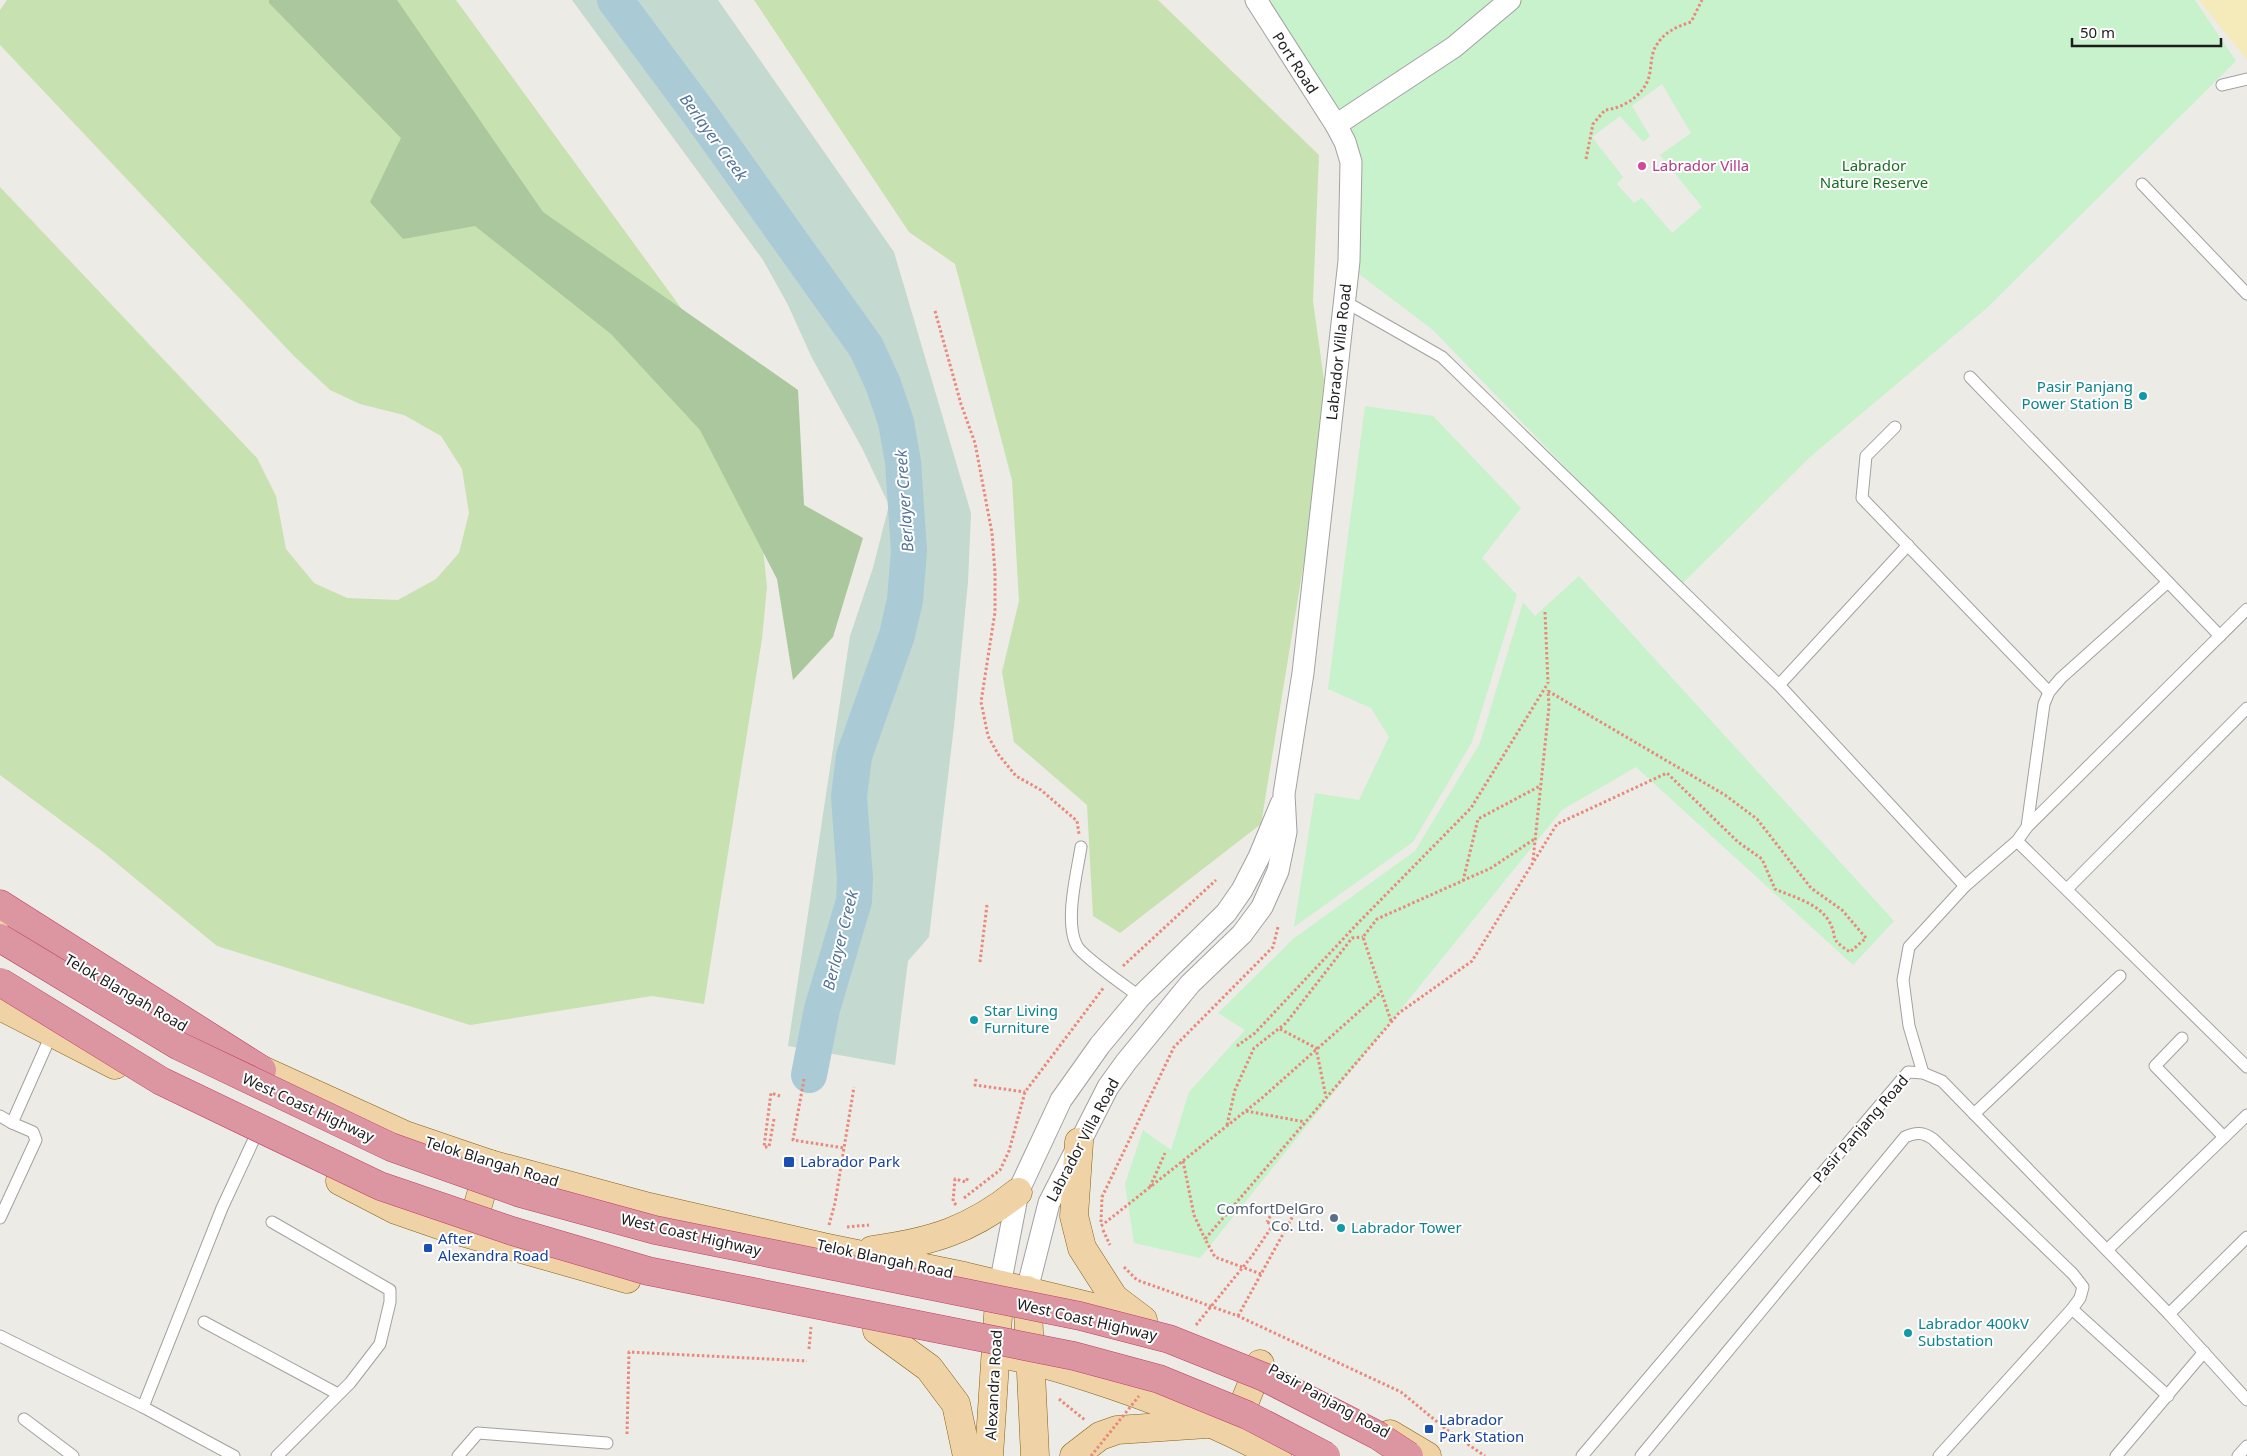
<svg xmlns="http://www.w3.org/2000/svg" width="2247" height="1456" font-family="'Noto Sans',sans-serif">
	<rect width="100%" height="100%" fill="#edebe5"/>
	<g fill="#c7e1b1">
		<path d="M 7,0 L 456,0 L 692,323 L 758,500 L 767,587 L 762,639 L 704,1004 L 652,996 L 470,1025 L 217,946 L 102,851 L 0,775 L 0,187 L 257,458 L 276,496 L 286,549 L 314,583 L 347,598 L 398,600 L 436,579 L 459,553 L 469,513 L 462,469 L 441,436 L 404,415 L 360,404 L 330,390 L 294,356 L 0,45 L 0,10 Z"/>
		<path d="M 754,0 L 1158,0 L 1319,155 L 1313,301 L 1324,380 L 1309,531 L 1261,824 L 1120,933 L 1093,916 L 1087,805 L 1014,742 L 1002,672 L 1019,601 L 1012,480 L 955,264 L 909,232 Z"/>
	</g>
	<path fill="#aac79e" d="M 269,0 L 397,0 L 543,212 L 798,390 L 804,505 L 863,538 L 833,637 L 793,680 L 777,579 L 700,430 L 611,334 L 475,226 L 403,239 L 370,202 L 401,138 L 269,3 Z"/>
	<path fill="#c4d9d0" d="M 572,0 L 718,0 L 894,252 L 971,513 L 968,582 L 954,726 L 929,937 L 908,961 L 895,1065 L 788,1046 L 850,636 L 873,568 L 889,505 L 862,448 L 812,358 L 788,305 L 763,260 Z"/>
	<path fill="#f5ebba" d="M 2199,0 L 2247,0 L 2247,60 Z"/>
	<g fill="#c7f2cb" fill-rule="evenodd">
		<path d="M 1268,0 L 2195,0 L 2236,61 L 1988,307 L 1810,457 L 1680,586 L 1433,330 L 1359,274 L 1352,137 ZM 1662,84 L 1691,133 L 1660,155 L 1702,207 L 1672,233 L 1642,198 L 1634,203 L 1617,184 L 1623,177 L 1592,137 L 1620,116 L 1643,142 L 1650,136 L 1632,106 Z"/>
		<path d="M 1365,406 L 1433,416 L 1521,508 L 1482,558 L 1517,595 L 1472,742 L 1413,842 L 1294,927 L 1315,793 L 1359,800 L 1389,737 L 1371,708 L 1328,689 Z"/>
		<path d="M 1579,576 L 1894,921 L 1853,965 L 1636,767 L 1562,810 L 1200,1258 L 1134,1243 L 1125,1184 L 1143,1130 L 1171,1150 L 1189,1092 L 1245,1030 L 1218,1013 L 1293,939 L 1415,851 L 1480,743 L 1523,602 L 1535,616 Z"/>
	</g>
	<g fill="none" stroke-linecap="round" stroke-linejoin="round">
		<path stroke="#aacbd5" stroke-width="36" d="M 615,0 L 702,117 L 866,347 L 883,384 L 896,422 L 903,462 L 909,551 L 905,600 L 897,635 L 854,756 L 849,797 L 855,878 L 854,901 L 822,1009 L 809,1075"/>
		<g stroke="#a1a1a1" stroke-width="13">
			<g id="lane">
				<path d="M 2222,85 L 2247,79"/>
				<path d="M 2142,184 L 2247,294"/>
				<path d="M 1344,301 L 1442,357 L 1779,685 L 1965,886"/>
				<path d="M 1970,377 L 2168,582"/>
				<path d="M 1895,427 L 1866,456 L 1862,498 L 2049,692"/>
				<path d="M 1779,685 L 1908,545"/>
				<path d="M 2027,827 L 2044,704 L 2049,692 L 2061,678 L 2168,582 L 2220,636"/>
				<path d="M 2017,841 L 2247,1067"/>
				<path d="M 1081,847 C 1077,873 1064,922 1077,946 C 1082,956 1128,988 1140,997"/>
				<path d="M 2067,889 L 2247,708"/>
				<path d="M 2182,1038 L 2155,1066 L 2224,1137"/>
				<path d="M 1923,1073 L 1909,1026 L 1903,980 L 1909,947 L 1965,886 L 2017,841 L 2027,827 L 2247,609"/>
				<path d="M 1974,1114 L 2120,976"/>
				<path d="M 0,1116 L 12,1123"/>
				<path d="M 0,1218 L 36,1140 L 33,1132 L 12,1123 L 52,1033"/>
				<path d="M 272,1222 L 390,1290 L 390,1302 L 380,1344 L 350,1383 L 277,1456"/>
				<path d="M 2107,1250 L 2247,1115"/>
				<path d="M 2072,1309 L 2168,1396"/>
				<path d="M 2169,1314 L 2247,1237"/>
				<path d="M 204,1322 L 338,1394"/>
				<path d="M 0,1336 L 143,1407 L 234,1456"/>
				<path d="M 143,1407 L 222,1208 L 255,1137"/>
				<path d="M 24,1419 L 73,1456"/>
				<path d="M 458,1456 L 478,1433 L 607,1443"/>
				<path d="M 1582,1456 L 1908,1072 L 1923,1073 L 1942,1081 L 2169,1314 L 2247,1400"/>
				<path d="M 1641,1456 L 1905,1137 C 1916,1132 1923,1132 1933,1139 L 2073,1274 L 2083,1287 L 2080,1298 L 2072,1309 L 1939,1456"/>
				<path d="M 2116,1456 L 2204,1352"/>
				<path d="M 2238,1456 L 2247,1446"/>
			</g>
		</g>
		<g stroke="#a1a1a1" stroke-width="23">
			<g id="street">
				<path d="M 1336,125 L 1454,47 L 1510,0"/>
				<path d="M 1000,1285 L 1018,1192 L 1061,1100 L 1100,1045 L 1140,997 L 1226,913 L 1242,890 L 1259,857 L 1281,804"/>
				<path d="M 1027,1290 L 1049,1203 L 1108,1087 L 1126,1062 L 1190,984 L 1242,934 L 1262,907 L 1278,871 L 1286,832 L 1284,794 L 1303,673 L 1349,261 L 1351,162 L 1345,142 L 1336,125 L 1256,0"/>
			</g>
		</g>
		<g stroke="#846113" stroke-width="29">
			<g id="primary">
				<path d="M 0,921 L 43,946"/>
				<path d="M 0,1006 L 115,1065"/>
				<path d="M 241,1059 L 262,1070 L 405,1135 L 490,1164 L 649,1207 L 823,1247 L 964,1276 L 1097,1308"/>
				<path d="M 1079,1142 L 1074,1216 L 1082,1248 L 1114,1298 L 1143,1320"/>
				<path d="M 340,1181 L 396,1210 L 448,1228 L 627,1279"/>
				<path d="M 448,1228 L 477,1208 L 490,1164"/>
				<path d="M 872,1250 C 931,1242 971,1230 1018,1192"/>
				<path d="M 1027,1290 L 1035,1456"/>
				<path d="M 877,1330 L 929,1368 L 956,1404 L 967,1456"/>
				<path d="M 1010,1356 C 1036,1361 1062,1369 1087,1377 C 1153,1398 1216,1423 1277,1456"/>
				<path d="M 1255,1434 L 1243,1406 L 1260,1364"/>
				<path d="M 1390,1434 L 1427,1456"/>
				<path d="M 989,1456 L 1000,1285"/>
				<path d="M 1074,1456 L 1100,1436 L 1117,1430 L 1207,1424"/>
			</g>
		</g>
		<g stroke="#c33a66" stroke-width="29">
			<path id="highway" d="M 0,904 L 262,1070"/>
		</g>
		<g stroke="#e8897b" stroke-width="3" stroke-dasharray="2.5 2.5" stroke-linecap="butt">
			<path d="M 1586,159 L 1593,124 L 1605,110 C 1623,108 1641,97 1648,80 C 1652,69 1650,55 1656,46 C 1664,32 1676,27 1691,22 L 1702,0"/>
			<path d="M 935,311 L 961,404 L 975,443 L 992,533 L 995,573 L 995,612 L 981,702 L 988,736 L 998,754 L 1016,776 L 1041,790 L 1077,821 L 1079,834"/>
			<path d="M 1545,612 L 1548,683"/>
			<path d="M 1533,860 L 1549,707 L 1548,690"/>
			<path d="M 1463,881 L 1478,819 L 1540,786"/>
			<path d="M 980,962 L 987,905"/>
			<path d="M 1123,966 L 1216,880"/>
			<path d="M 1391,1021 L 1363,937 L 1377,919 L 1491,868 L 1536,838"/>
			<path d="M 1280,1029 L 1316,1048 L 1326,1097"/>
			<path d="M 1237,1046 L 1255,1033 L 1359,922 L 1471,808 L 1548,683"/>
			<path d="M 804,1079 L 793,1140 L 844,1148"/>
			<path d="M 976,1079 L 975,1085 L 1025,1092"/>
			<path d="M 1246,1111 L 1305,1122"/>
			<path d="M 774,1119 L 769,1147 L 764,1147 L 771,1093 L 780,1096"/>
			<path d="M 1227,1125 L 1235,1090 L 1254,1048 L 1286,1023 L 1352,938 L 1363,937"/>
			<path d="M 1183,1161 L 1194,1215 L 1205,1239"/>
			<path d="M 1150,1187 L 1165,1153"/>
			<path d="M 964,1198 L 1000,1170 L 1009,1151 L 1025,1092 L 1104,987"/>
			<path d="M 956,1205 L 953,1201 L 955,1179 L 966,1182 L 968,1177"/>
			<path d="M 1101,1222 L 1102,1197 L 1174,1047 L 1273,947 L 1278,927"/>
			<path d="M 829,1225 L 835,1203 L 854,1087"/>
			<path d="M 1101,1226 L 1262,1098 L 1381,992"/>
			<path d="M 847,1227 L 869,1225"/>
			<path d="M 1103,1230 L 1110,1245"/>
			<path d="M 1124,1267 L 1137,1280 L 1238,1316 L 1401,1392 L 1447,1430 L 1485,1456"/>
			<path d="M 1261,1274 L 1215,1257 L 1205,1239 L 1399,1013 L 1472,961 L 1557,824 L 1667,773 L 1738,842 L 1762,859 L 1775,889 C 1793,897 1818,903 1829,921 C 1839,939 1827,937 1850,952 L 1866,938 L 1842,910 L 1811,888 L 1757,819 L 1725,795 L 1548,691"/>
			<path d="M 1238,1316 L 1294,1214 L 1277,1204 L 1267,1222"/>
			<path d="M 809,1349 L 811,1327"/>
			<path d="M 1059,1399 L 1085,1420"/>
			<path d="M 627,1434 L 629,1352 L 807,1361"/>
		</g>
		<use href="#lane" stroke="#fff" stroke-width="11"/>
		<use href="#street" stroke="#fff" stroke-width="21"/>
		<use href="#primary" stroke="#f0d2a7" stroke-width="28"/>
		<use href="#highway" stroke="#db96a1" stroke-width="28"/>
		<g stroke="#c33a66" stroke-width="29" stroke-linecap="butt">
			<g id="highway-bridge">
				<path d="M 0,938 L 179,1046 L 391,1147 L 520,1193 L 655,1230 L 1080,1316 L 1169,1339 L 1264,1377 L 1377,1435 L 1409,1456"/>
				<path d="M 0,982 L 161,1081 L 380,1186 L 512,1231 L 648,1271 L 1074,1356 L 1159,1379 L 1247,1415 L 1326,1456"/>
			</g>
		</g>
		<g stroke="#e8897b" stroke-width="3" stroke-dasharray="2.5 2.5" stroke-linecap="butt">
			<path d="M 1196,1325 L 1252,1256 L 1273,1225 L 1267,1222"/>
			<path d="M 1091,1456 L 1139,1396"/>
		</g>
		<use href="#highway-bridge" stroke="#db96a1" stroke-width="28"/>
	</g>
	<circle fill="#d1479c" stroke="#fff" stroke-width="2" cx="1642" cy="166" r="5"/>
	<g fill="#0f9aa8" stroke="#fff" stroke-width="2">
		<circle cx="2143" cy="396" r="5"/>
		<circle cx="974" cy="1020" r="5"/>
		<circle cx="1341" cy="1228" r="5"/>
		<circle cx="1908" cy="1333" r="5"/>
	</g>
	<g fill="#1a4fb4" stroke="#fff" stroke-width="2">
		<rect x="783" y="1156" width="12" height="12" rx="2.5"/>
		<rect x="423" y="1243" width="10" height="10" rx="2.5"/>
		<rect x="1424" y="1424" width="10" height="10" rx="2.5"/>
	</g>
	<circle fill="#5c6f8a" stroke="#fff" stroke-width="2" cx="1334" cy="1218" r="5"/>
	<g text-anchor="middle" stroke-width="4" stroke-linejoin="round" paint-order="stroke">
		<g font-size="15" fill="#1d1d1d" stroke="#fff">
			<text transform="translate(1295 63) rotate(57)" y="5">Port Road</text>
			<text transform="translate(1339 352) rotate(-84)" y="5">Labrador Villa Road</text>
			<text transform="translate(126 993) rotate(30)" y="5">Telok Blangah Road</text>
			<text transform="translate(308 1108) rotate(25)" y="5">West Coast Highway</text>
			<text transform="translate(1861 1129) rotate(-49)" y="5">Pasir Panjang Road</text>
			<text transform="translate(1083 1140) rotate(-62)" y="5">Labrador Villa Road</text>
			<text transform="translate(492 1162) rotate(17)" y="5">Telok Blangah Road</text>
			<text transform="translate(691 1235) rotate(13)" y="5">West Coast Highway</text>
			<text transform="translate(885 1259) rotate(12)" y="5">Telok Blangah Road</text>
			<text transform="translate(1087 1320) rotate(13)" y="5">West Coast Highway</text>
			<text transform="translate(994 1385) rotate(-87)" y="5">Alexandra Road</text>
			<text transform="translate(1329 1401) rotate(29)" y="5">Pasir Panjang Road</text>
		</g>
		<g font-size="15" fill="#b23c85" stroke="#fff" text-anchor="start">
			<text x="1652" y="171">Labrador Villa</text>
		</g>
		<g font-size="15" fill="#196e22" stroke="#fff">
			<text x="1874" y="171">Labrador<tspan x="1874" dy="17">Nature Reserve</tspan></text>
		</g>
		<g font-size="15" fill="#0d838f" stroke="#fff" text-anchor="start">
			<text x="2133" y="392" text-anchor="end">Pasir Panjang<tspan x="2133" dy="17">Power Station B</tspan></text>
			<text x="984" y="1016">Star Living<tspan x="984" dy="17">Furniture</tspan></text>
			<text x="1351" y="1233">Labrador Tower</text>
			<text x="1918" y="1329">Labrador 400kV<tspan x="1918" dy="17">Substation</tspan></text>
		</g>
		<g font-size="15" fill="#164399" stroke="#fff" text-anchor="start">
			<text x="800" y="1167">Labrador Park</text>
			<text x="438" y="1244">After<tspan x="438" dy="17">Alexandra Road</tspan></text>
			<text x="1439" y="1425">Labrador<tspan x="1439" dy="17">Park Station</tspan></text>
		</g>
		<g font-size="15" fill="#4e5e75" stroke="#fff" text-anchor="end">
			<text x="1324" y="1214">ComfortDelGro<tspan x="1324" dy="17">Co. Ltd.</tspan></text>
		</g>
		<g font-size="16" font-style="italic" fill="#53759a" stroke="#fff">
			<text transform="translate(714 137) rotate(54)" y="6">Berlayer Creek</text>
			<text transform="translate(904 501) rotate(-94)" y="6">Berlayer Creek</text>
			<text transform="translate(840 940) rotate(-76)" y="6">Berlayer Creek</text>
		</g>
	</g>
	<path d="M2072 38v8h149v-8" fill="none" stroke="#1d1d1d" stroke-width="2.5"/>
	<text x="2080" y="38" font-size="15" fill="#1d1d1d" stroke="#ffffff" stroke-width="4" paint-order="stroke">50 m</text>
</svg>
